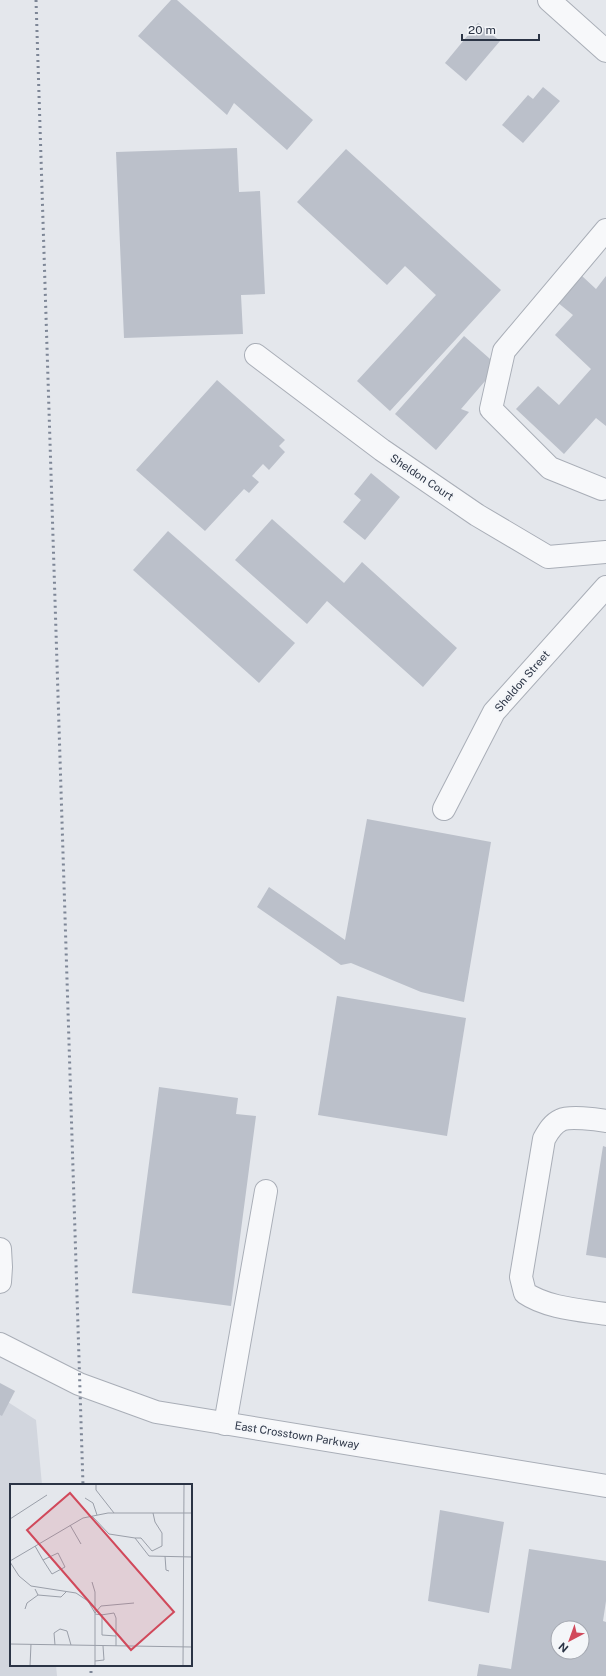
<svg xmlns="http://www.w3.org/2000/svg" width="606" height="1676" font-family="'Public Sans',sans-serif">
	<rect width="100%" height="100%" fill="#e4e7ec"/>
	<path fill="#d2d6de" d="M 0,1397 L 36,1420 L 42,1485 L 11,1485 L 11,1665 L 56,1665 L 57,1676 L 0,1676 Z"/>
	<g fill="#bbc0ca" fill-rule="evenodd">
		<path d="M 171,0 L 177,0 L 313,120 L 287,150 L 234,103 L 227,115 L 138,36 Z"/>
		<path d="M 478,23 L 500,41 L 466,81 L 445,63 Z"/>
		<path d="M 543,87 L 560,101 L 523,143 L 502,125 L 528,95 L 533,99 Z"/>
		<path d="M 237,148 L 239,192 L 260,191 L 265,294 L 241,295 L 243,334 L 124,338 L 116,152 Z"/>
		<path d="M 346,149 L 501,290 L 390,411 L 357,381 L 436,295 L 405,266 L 387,285 L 297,202 Z"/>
		<path d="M 582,276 L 596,289 L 606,276 L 606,426 L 596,418 L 564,454 L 516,409 L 538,386 L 559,405 L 591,369 L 555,335 L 573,315 L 557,302 Z"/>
		<path d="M 464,336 L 498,366 L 461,409 L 469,412 L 436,450 L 395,414 Z"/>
		<path d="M 217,380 L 285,440 L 279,446 L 285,452 L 269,470 L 263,464 L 252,476 L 259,482 L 249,493 L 244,489 L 205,531 L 136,470 Z"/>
		<path d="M 371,473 L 400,497 L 365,540 L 343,522 L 361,500 L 354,494 Z"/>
		<path d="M 272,519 L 344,583 L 362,562 L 457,648 L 423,687 L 327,601 L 307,624 L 235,560 Z"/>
		<path d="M 168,531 L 295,643 L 259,683 L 133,570 Z"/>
		<path d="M 367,819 L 491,842 L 464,1002 L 421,992 L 351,963 L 341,965 L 257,907 L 269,887 L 345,940 Z"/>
		<path d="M 337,996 L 466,1018 L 447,1136 L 318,1115 Z"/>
		<path d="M 159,1087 L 238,1098 L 236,1114 L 256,1116 L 231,1306 L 132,1293 Z"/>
		<path d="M 603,1146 L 606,1147 L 606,1258 L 586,1255 Z"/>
		<path d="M 0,1383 L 15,1391 L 2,1416 L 0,1415 Z"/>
		<path d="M 440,1510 L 504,1522 L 489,1613 L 428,1601 Z"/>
		<path d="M 529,1549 L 606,1561 L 606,1601 L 603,1621 L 606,1622 L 606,1676 L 477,1676 L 479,1664 L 511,1669 ZM 558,1628 L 582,1628 L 582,1652 L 558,1652 Z"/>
	</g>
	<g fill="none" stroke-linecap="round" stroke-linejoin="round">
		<g stroke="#a9aeb7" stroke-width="24">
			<g id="minor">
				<path d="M 549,0 L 606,51"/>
				<path d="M 256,355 L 382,450 L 477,515 L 548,557 L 606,552"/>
				<path d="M 602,489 L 550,468 L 491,409 L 504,351 L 606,230"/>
				<path d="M 444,809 L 494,712 L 606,587"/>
				<path d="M 606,1121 C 596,1119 569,1116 561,1120 C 552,1124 548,1132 544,1139 L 521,1277 L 525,1293 C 547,1308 580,1310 606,1314"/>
				<path d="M 0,1249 L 1,1267 L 0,1282"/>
				<path d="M 0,1344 L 79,1384 L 156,1412 L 606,1486"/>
				<path d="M 225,1424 L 266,1191"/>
			</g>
		</g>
		<use href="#minor" stroke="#f7f8fa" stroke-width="22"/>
		<g stroke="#7d8696" stroke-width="3" stroke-dasharray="2 4" stroke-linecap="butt">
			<path d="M 36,0 L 83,1485"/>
			<path d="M 91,1665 L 91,1676"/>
		</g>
	</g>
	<g text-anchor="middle" stroke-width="4" stroke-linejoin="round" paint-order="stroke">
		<g font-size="11" fill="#2b3445" stroke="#f4f6f9">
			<text transform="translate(422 477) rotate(34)" y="4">Sheldon Court</text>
			<text transform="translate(522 681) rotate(-49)" y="4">Sheldon Street</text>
			<text transform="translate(297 1435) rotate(9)" y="4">East Crosstown Parkway</text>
		</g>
	</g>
	<g transform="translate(10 1484)">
		<rect width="182" height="182" fill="#e4e7ec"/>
		<path fill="none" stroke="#9a9fa9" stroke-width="1" d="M 86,0 L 86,6 L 104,29M 75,14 L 83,19 L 87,31M 143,29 L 145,38 L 152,49 L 152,62 L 142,67 L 131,54 L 125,54 L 139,72 L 182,73M 82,32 L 99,50 L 125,54M 0,35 L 37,11M 60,41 L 71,60M 25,62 L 33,76 L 48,69 L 55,83 L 42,90 L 33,76M 155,72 L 156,86 L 159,87M 0,77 L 73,34 L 98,29 L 182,29M 0,78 L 9,92 L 21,102 L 66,109 L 78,117 L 85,129 L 91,122 L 124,119M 82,98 L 85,108 L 85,182M 25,105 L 28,111 L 51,113 L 57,107M 15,125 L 17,119 L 28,111M 85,130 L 92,131 L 92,151 L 106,152 L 106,162M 91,131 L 104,129 L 106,134 L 106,152M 0,160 L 182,163M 45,161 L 44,149 L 50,145 L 57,147 L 61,161M 85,177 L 94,176 L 93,162M 20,182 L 21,160M 173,182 L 174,0"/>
		<path fill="#d1495b" fill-opacity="0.15" stroke="#d1495b" stroke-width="2" d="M 60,9 L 164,128 L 121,166 L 17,46 Z"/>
		<rect width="182" height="182" fill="none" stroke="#2b3445" stroke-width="2"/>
	</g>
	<g transform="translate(570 1640) rotate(221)"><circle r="19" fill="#f4f6f9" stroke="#a4a8b1"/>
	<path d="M0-3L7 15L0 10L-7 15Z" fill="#d1495b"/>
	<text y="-6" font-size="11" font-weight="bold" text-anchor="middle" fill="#2b3445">N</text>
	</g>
	<path d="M462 34v6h77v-6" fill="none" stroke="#2b3445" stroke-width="2"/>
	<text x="468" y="34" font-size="12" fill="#2b3445" stroke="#f4f6f9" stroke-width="3" paint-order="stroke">20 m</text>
</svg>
